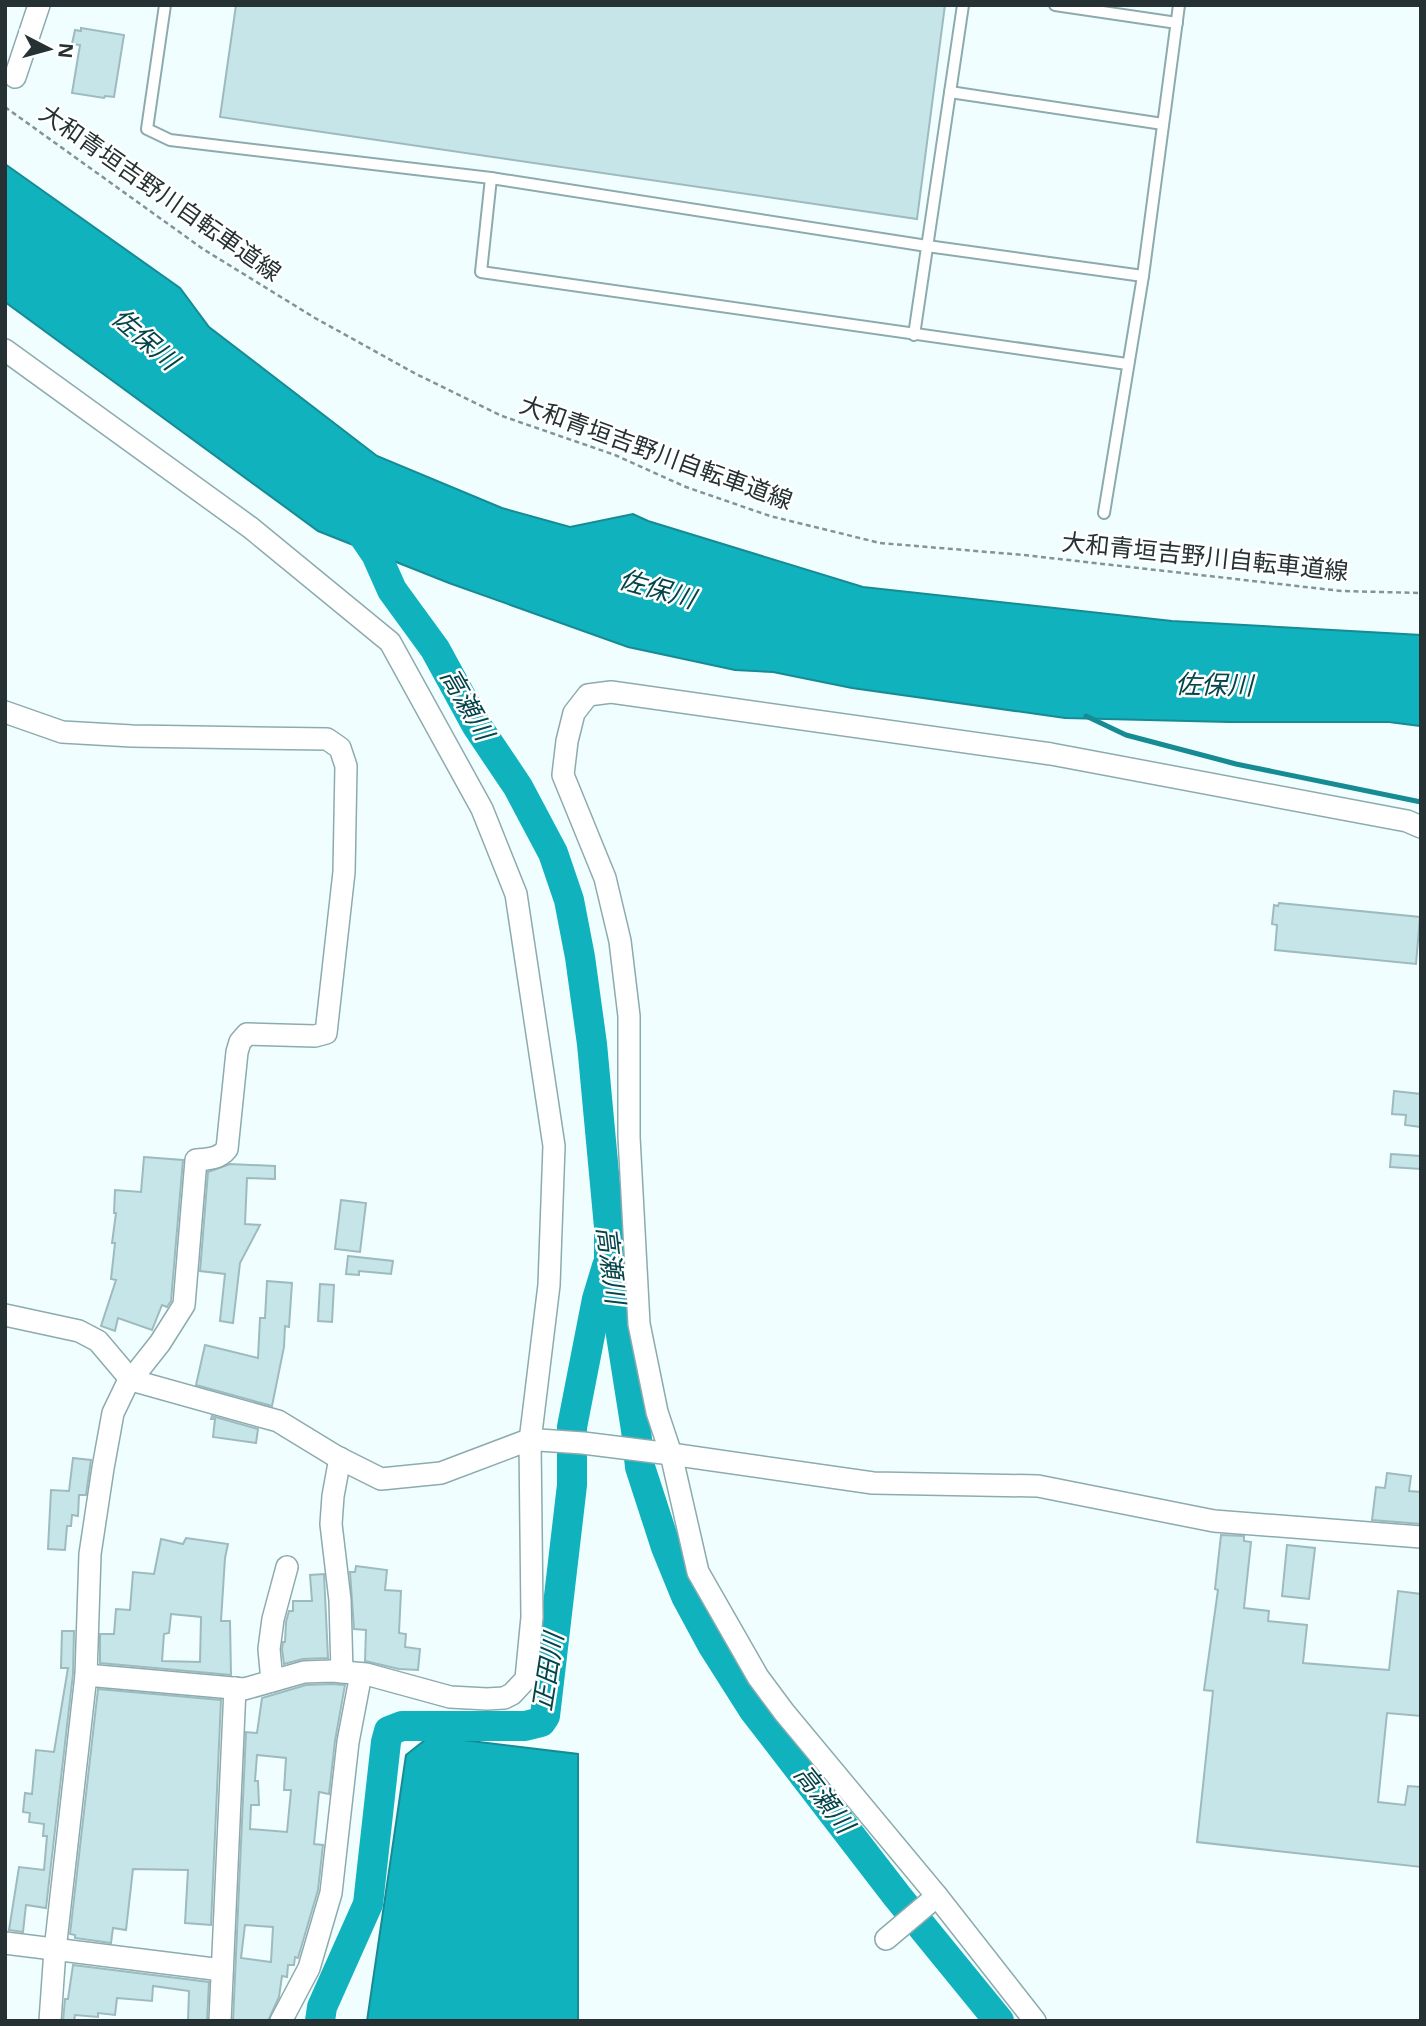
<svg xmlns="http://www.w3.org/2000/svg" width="1426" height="2026" font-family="'Open Sans','Noto Sans JP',sans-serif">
	<rect width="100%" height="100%" fill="#f1feff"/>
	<g fill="#10b2be" stroke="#168b94" stroke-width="2">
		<path d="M 5,164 L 180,288 L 209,327 L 377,456 L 502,508 L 570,527 L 633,514 L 648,521 L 863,587 L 1172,621 L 1421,635 L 1421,726 L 1389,722 L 1229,722 L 1065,718 L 852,688 L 773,672 L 735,670 L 628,647 L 449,583 L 318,531 L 5,302 Z"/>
		<path d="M 430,1736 L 578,1754 L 578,2021 L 367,2021 L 406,1755 Z"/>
	</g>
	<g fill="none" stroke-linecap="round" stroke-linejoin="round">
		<path stroke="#168b94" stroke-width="5" d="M 1086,716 L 1126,735 L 1236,764 L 1421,802"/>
		<g stroke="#10b2be" stroke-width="30">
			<path d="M 354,522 L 376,554 L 392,590 L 435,649 L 477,726 L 518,787 L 553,853 L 569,900 L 580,957 L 592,1044 L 609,1227 L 609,1259 L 636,1430 L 640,1467 L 666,1547 L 686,1596 L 713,1646 L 753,1709 L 897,1896 L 999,2021"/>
			<path d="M 320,2021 L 322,2007 L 368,1904 L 386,1742 L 389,1731 L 402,1726 L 525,1726 L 541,1722 L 545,1716 L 572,1485 L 572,1427 L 597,1299 L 607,1266"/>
		</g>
	</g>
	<g fill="#c5e5e8" stroke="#9dbbbe" stroke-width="2" fill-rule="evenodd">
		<path d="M 236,5 L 945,5 L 917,219 L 220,117 Z"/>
		<path d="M 81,28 L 124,35 L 114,97 L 105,96 L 104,98 L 72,93 L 80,45 L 72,44 L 75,30 L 81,31 Z"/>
		<path d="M 1279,903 L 1420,917 L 1416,964 L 1275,950 L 1277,925 L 1272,924 L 1274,905 L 1278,906 Z"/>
		<path d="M 1394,1091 L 1421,1094 L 1421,1127 L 1405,1125 L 1406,1115 L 1392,1114 Z"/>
		<path d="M 1391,1154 L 1421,1156 L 1421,1169 L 1390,1167 Z"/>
		<path d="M 144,1157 L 183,1160 L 171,1301 L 167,1307 L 162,1305 L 152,1330 L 118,1318 L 115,1331 L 101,1326 L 116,1280 L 111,1279 L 115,1243 L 112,1243 L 116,1213 L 114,1213 L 115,1190 L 141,1192 Z"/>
		<path d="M 230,1164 L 275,1166 L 275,1179 L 247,1178 L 245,1224 L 260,1225 L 240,1263 L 233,1323 L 220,1321 L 225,1274 L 200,1271 L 208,1172 Z"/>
		<path d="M 341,1200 L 366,1203 L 360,1252 L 335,1249 Z"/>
		<path d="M 348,1256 L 393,1261 L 391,1274 L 359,1271 L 359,1275 L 346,1274 Z"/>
		<path d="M 267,1281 L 292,1283 L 289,1327 L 285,1326 L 284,1347 L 272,1406 L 196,1385 L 205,1345 L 258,1358 L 260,1318 L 265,1318 Z"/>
		<path d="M 320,1284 L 334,1285 L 332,1322 L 318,1321 Z"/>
		<path d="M 212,1416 L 258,1429 L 256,1443 L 213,1437 L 215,1419 L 211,1419 Z"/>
		<path d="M 73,1458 L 91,1460 L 86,1495 L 79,1495 L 78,1516 L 72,1515 L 71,1526 L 67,1526 L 65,1550 L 48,1549 L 51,1490 L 69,1491 Z"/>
		<path d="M 1387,1473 L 1411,1476 L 1409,1491 L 1421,1492 L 1421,1524 L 1372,1520 L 1376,1487 L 1385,1488 Z"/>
		<path d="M 1221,1535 L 1244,1536 L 1244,1541 L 1251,1542 L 1244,1608 L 1269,1611 L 1268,1621 L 1307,1625 L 1303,1663 L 1389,1670 L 1398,1591 L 1421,1594 L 1421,1716 L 1387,1713 L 1378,1802 L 1405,1805 L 1408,1786 L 1421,1787 L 1421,1867 L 1197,1842 L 1213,1691 L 1204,1690 L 1218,1590 L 1215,1589 Z"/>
		<path d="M 186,1538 L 228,1544 L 225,1558 L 221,1621 L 230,1621 L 231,1675 L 100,1663 L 100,1634 L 114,1634 L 116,1609 L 130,1610 L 133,1572 L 154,1574 L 161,1539 L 183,1544 ZM 171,1614 L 201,1617 L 200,1662 L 162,1661 L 164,1634 L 169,1633 Z"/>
		<path d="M 1287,1545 L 1315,1548 L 1309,1599 L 1282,1596 Z"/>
		<path d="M 356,1566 L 387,1570 L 385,1590 L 401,1591 L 399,1633 L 406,1634 L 405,1647 L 420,1649 L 418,1670 L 399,1669 L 365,1661 L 366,1630 L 354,1629 L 350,1572 L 355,1572 Z"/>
		<path d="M 324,1574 L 328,1658 L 303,1659 L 284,1664 L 282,1649 L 283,1642 L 285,1642 L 286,1622 L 289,1611 L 293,1611 L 293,1601 L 312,1601 L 310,1575 Z"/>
		<path d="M 62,1631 L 74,1631 L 73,1674 L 46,1908 L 26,1905 L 23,1932 L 9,1930 L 19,1867 L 44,1870 L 47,1836 L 43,1836 L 44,1824 L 29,1822 L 30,1813 L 23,1812 L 25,1793 L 32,1794 L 36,1750 L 54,1752 L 68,1668 L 61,1668 Z"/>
		<path d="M 332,1684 L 345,1685 L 335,1741 L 329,1794 L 319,1792 L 314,1844 L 323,1845 L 318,1890 L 298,1958 L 295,1957 L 294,1965 L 288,1965 L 287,1977 L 282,1976 L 279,1997 L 268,2021 L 233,2021 L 246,1732 L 257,1733 L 262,1698 L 306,1685 ZM 257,1755 L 286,1758 L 284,1790 L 291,1790 L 287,1832 L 250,1829 L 251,1805 L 259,1805 L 258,1781 L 255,1781 ZM 245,1925 L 273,1927 L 271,1962 L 241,1958 Z"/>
		<path d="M 98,1689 L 221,1700 L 211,1925 L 185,1923 L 188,1870 L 133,1869 L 126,1930 L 113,1928 L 111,1943 L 75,1938 L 75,1935 L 70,1934 Z"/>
		<path d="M 73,1965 L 209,1982 L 207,2021 L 188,2021 L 189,1991 L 153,1986 L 152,2001 L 117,1998 L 115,2015 L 98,2013 L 98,2017 L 75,2015 L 74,2021 L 63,2021 L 65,1999 L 68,1999 Z"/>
	</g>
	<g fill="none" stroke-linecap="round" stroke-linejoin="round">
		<g stroke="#8dabae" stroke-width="14">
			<g id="lane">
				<path d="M 165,5 L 147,129 L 170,140 L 491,178 L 927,246 L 1143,276"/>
				<path d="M 1055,5 L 1177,23"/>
				<path d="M 950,92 L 1163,124"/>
				<path d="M 491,178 L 481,272 L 1127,364"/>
				<path d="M 914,335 L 963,5"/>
				<path d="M 1104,513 L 1143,276 L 1179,5"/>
			</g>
		</g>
		<g stroke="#8dabae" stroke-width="24">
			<g id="street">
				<path d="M 15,77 L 39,5"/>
				<path d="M 5,350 L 251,528 L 390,642 L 482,809 L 516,894 L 554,1146 L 549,1285 L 530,1441 L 532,1617 L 526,1679 L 512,1694 L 504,1698 L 487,1699 L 450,1697 L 366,1674 L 332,1671 L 304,1672 L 244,1689 L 86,1675"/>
				<path d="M 5,712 L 62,732 L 132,736 L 327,739 L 340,748 L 346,766 L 344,872 L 326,1033 L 315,1036 L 247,1034 L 240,1042 L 237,1052 L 227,1149 C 219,1159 208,1159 196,1160 L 184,1305 L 160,1343 L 126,1386 L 113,1413 L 103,1468 L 90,1554 L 86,1675 L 55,1950 L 50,2021"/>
				<path d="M 5,1315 L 79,1331 L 98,1341 L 131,1380 L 278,1421 L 337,1457 L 381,1479 L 441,1473 L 523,1442 L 539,1440 L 583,1443 L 671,1454 L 873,1483 L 1038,1486 L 1214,1521 L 1421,1537"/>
				<path d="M 340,1458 L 333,1496 L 331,1524 L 340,1600 L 342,1672"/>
				<path d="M 272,1681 L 269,1649 L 273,1619 L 287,1567"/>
				<path d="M 886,1939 L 937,1896"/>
				<path d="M 5,1943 L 222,1970"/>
				<path d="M 220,2021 L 235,1688"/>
				<path d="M 281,2021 L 309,1968 L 331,1893 L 348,1742 L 361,1674"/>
				<path d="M 1035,2021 L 937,1896 L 784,1712 L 758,1677 L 698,1572 L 671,1454 L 657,1412 L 639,1324 L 629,1137 L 629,1016 L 620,941 L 605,878 L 563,775 L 567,741 L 574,713 L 588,695 L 611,692 L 1051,754 L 1407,821 L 1421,827"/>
			</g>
		</g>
		<path stroke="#869293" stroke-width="2.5" stroke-dasharray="5 3.5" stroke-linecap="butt" d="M 5,107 L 203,249 L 315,318 L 416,374 L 502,416 L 615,455 L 686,487 L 770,516 L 880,543 L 1024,555 L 1341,591 L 1421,593"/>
		<use href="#lane" stroke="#fff" stroke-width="10"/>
		<use href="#street" stroke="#fff" stroke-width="21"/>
	</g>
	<g text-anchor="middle" stroke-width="5" stroke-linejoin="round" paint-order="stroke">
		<g font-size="24" fill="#253132" stroke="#fff">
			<text transform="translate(160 193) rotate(35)" y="8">大和青垣吉野川自転車道線</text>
			<text transform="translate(656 453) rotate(20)" y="8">大和青垣吉野川自転車道線</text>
			<text transform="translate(1205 557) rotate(6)" y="8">大和青垣吉野川自転車道線</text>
		</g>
		<g font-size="26" font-style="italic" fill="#05454a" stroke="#fff">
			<text transform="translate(145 339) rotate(41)" y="9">佐保川</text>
			<text transform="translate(657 589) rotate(16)" y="9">佐保川</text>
			<text transform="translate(1214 685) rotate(1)" y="9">佐保川</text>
			<text transform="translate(467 704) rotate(60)" y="9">高瀬川</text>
			<text transform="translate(611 1265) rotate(83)" y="9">高瀬川</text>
			<text transform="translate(548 1672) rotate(-81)" y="9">正田川</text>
			<text transform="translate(824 1799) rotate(52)" y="9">高瀬川</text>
		</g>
	</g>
	<rect width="1426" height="2026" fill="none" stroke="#253132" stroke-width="14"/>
	<g transform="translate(49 49) rotate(96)" stroke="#ffffff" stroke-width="5" paint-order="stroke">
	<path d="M0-5L12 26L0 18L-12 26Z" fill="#253132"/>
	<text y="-10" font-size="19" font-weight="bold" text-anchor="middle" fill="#253132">N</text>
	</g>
</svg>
